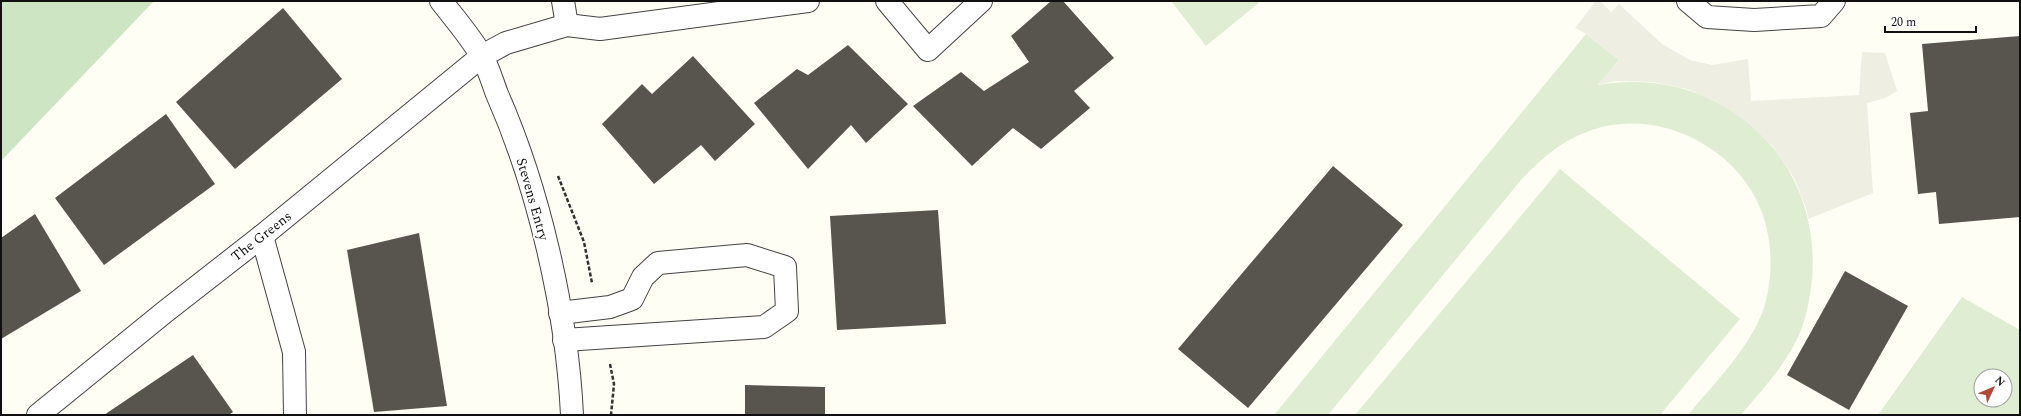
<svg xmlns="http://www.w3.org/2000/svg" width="2021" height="416" font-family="Spectral,serif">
	<rect width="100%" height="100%" fill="#fefef5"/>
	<path fill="#cde5c2" d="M 1,1 L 154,1 L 1,161 Z"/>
	<g fill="#dfeed2" fill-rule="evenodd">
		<path d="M 1171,1 L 1261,1 L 1206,46 Z"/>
		<path d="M 1586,34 L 1619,60 L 1598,85 C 1736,62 1841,180 1806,314 C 1797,353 1766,385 1741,415 L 1688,415 C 1715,382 1755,343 1766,301 C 1774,266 1772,229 1755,197 C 1725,141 1653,109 1592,130 C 1562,140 1542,158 1521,180 L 1328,415 L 1274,415 Z"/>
		<path d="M 1560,169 L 1740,319 L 1660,415 L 1355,415 Z"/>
		<path d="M 1962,297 L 2020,330 L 2020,415 L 1878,415 ZM 1981,376 L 2005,376 L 2005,400 L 1981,400 Z"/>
	</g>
	<path fill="#efeee3" d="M 1596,1 L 1600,1 L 1611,12 L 1619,4 L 1662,44 L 1690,60 L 1712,65 L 1748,59 L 1751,101 L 1859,95 L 1862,52 L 1885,53 L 1897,91 L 1885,98 L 1867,103 L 1873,193 L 1808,219 L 1807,211 L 1794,178 L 1774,148 L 1749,123 L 1719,103 L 1687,89 L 1652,82 L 1616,81 L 1597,85 L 1619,60 L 1586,34 L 1575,28 Z"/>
	<g fill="#58544e">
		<path d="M 1051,1 L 1063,1 L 1114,58 L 1074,91 L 1090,108 L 1041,149 L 1013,128 L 972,166 L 913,106 L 961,72 L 984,91 L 1029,62 L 1011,36 Z"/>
		<path d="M 283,8 L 342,79 L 235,169 L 176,102 Z"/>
		<path d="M 2020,36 L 2020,217 L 1939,224 L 1936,192 L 1918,194 L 1910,113 L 1928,111 L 1922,44 Z"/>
		<path d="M 848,45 L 908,104 L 866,143 L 851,125 L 808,169 L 754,103 L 797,69 L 808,75 Z"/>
		<path d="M 693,56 L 755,124 L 715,161 L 701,145 L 654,184 L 602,124 L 642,84 L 652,94 Z"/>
		<path d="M 166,114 L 215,184 L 104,265 L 55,198 Z"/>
		<path d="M 1333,166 L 1403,225 L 1248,408 L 1178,349 Z"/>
		<path d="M 938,210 L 946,324 L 837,330 L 830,216 Z"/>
		<path d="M 35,214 L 81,291 L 1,339 L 1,238 Z"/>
		<path d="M 419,233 L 447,406 L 374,412 L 347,250 Z"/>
		<path d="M 1845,271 L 1908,306 L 1849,410 L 1787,375 Z"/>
		<path d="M 193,355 L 233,412 L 229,415 L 104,415 Z"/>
		<path d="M 745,385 L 825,387 L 825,415 L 745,415 Z"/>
	</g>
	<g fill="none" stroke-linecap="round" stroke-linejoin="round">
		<g stroke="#434343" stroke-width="24">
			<g id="minor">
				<path d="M 441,1 C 455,19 470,36 481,55 C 488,66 492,81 497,94 C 539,189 567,311 572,415"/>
				<path d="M 563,1 L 567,25"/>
				<path d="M 887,1 L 928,50 L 981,1"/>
				<path d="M 1688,1 L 1707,17 L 1754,20 L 1821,16 L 1834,1"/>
				<path d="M 262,236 L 294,352 L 295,415"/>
				<path d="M 560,313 L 610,307 L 632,299 L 643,277 L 658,263 L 747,255 L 785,267 L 787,311 L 764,327 L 564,340"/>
				<path d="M 38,415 L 166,311 L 262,236 L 482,56 L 506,43 L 567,25 L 600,29 L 808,1"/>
			</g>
		</g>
		<g stroke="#323232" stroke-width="2.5" stroke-dasharray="4 2" stroke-linecap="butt">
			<path d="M 558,176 L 584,242 L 592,283"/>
			<path d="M 610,364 L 614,384 L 611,415"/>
		</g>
		<use href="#minor" stroke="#fff" stroke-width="22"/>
	</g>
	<g text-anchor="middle" stroke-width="4" stroke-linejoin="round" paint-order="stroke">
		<g font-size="14" fill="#101010" stroke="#fff">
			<text transform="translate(533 199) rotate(74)" y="5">Stevens Entry</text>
			<text transform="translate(261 236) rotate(-38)" y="5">The Greens</text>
		</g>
	</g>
	<rect width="2021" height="416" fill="none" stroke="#101010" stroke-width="4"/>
	<g transform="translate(1993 388) rotate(46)"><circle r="19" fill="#ffffff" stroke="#9f9f9f"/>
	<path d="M0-3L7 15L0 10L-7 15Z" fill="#b14938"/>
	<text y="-6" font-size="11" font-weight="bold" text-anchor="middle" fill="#101010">N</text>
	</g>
	<path d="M1885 26v6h91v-6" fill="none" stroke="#101010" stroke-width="2"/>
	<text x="1891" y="26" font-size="12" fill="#101010" stroke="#ffffff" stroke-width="3" paint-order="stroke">20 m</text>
</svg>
